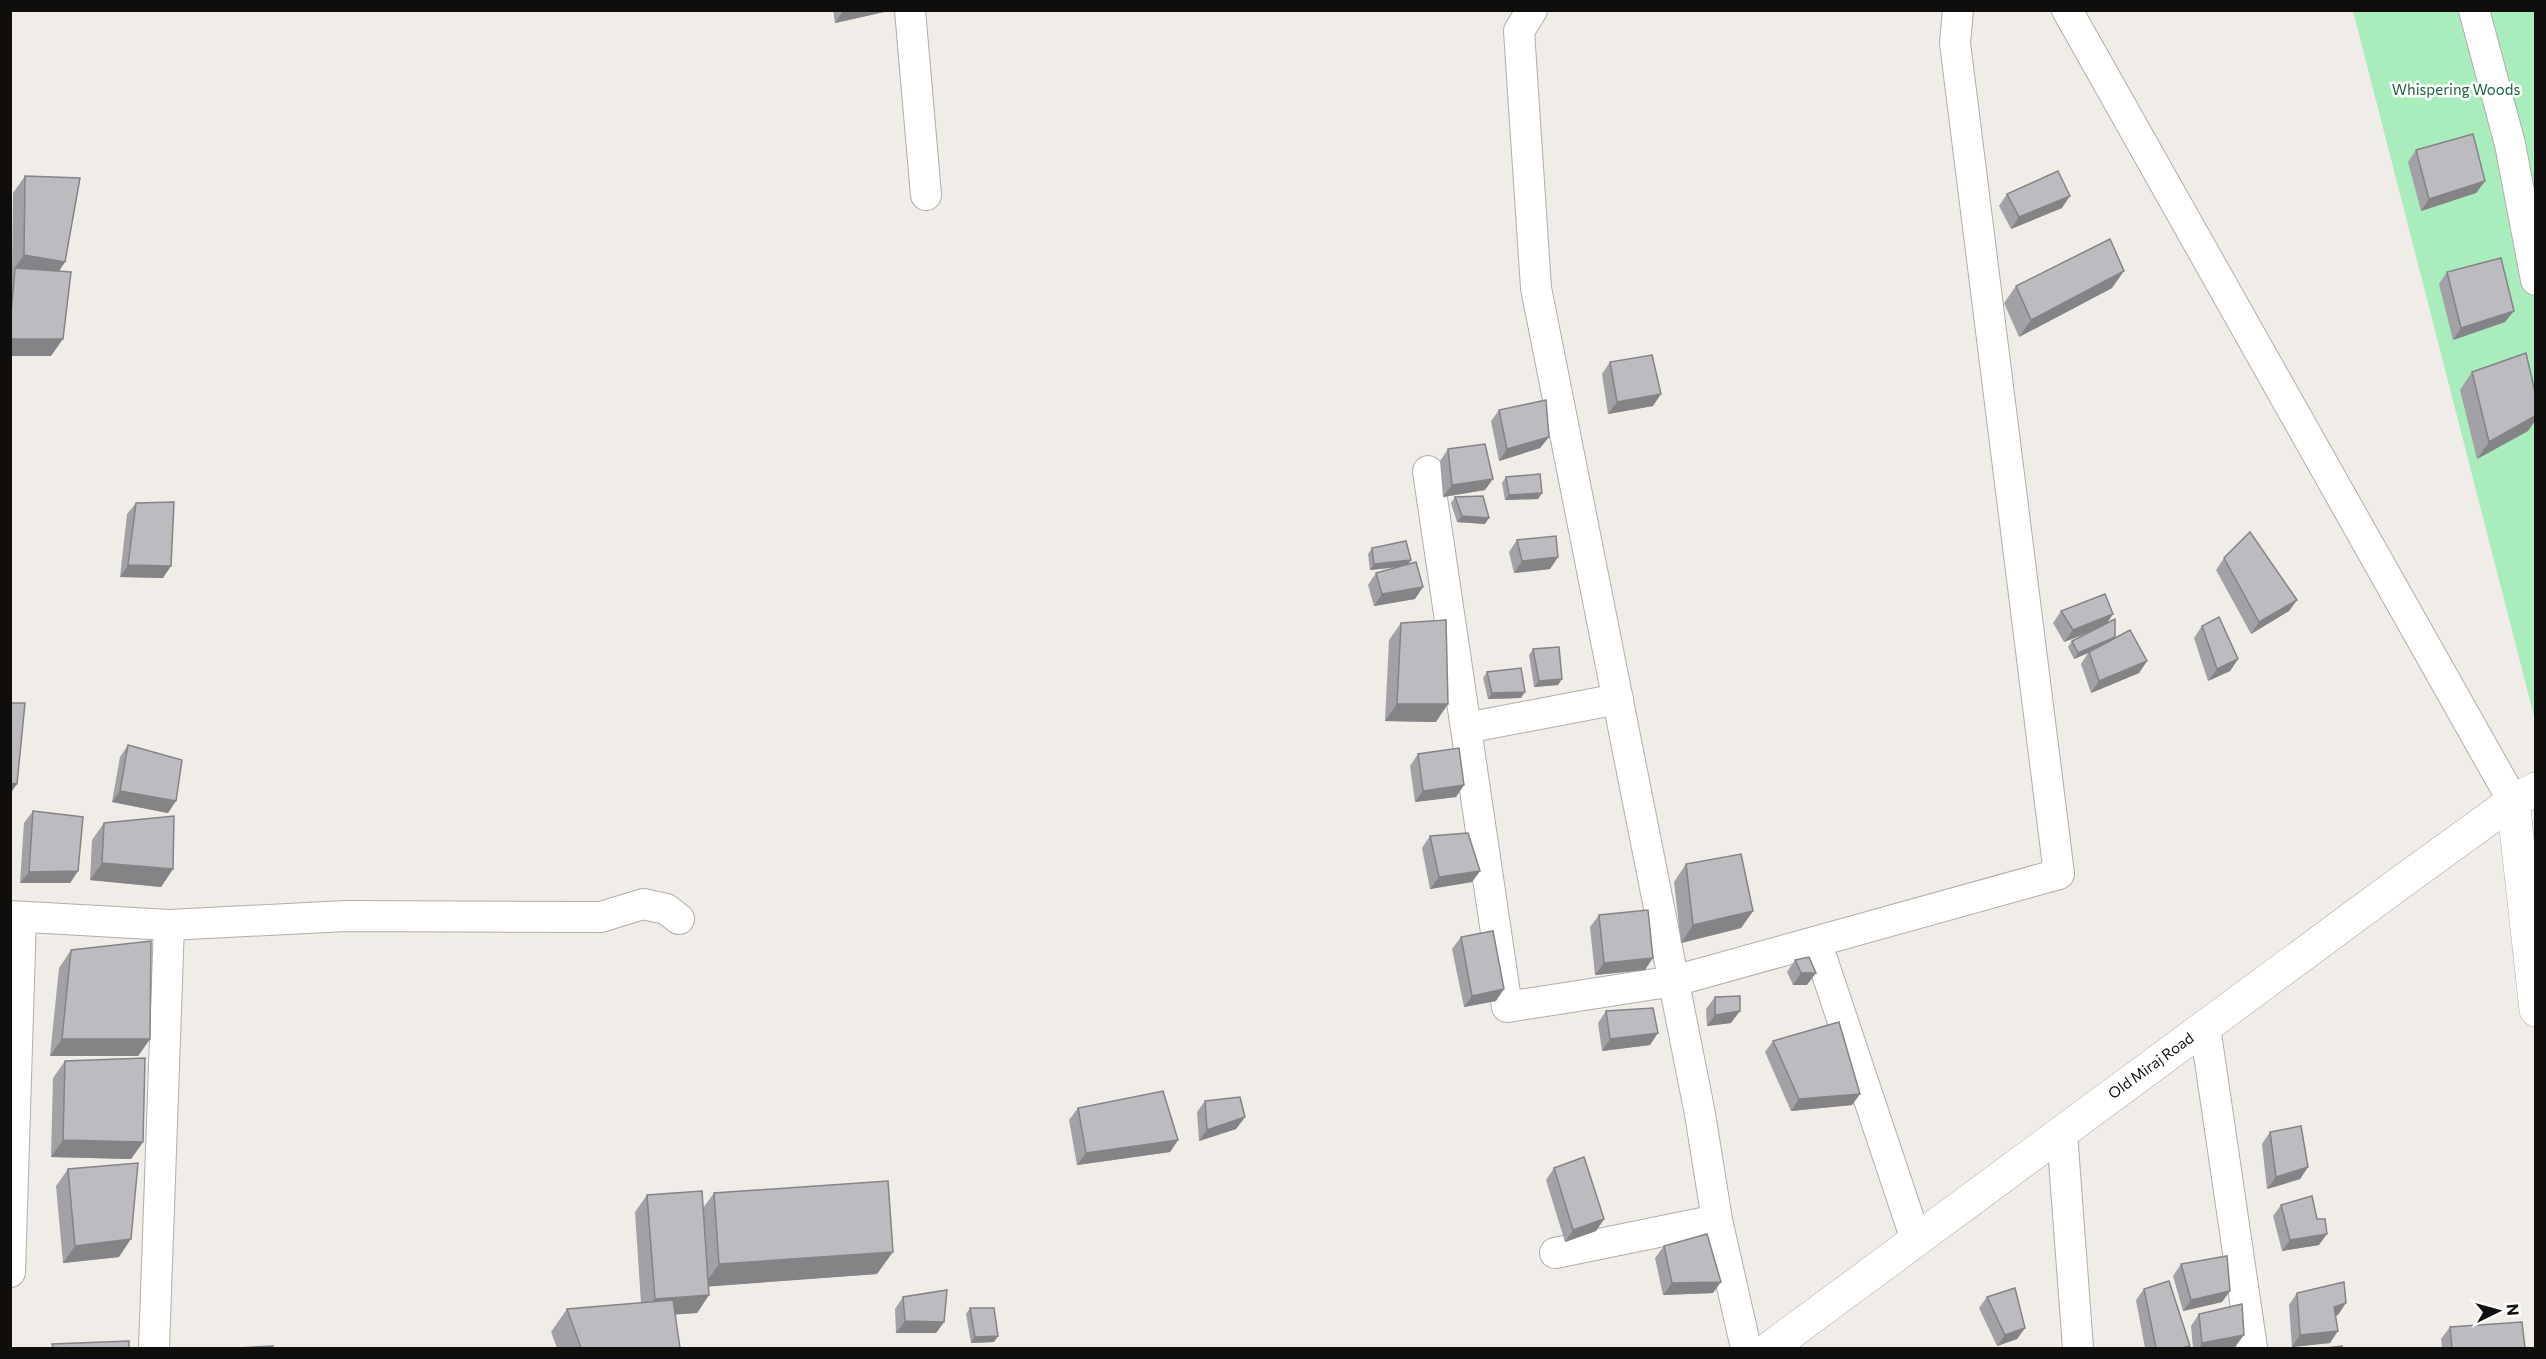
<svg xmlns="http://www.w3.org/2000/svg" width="2546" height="1359" font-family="Commissioner,sans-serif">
	<rect width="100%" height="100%" fill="#f0ece7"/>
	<path fill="#aaedbc" d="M 2353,11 L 2535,11 L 2535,720 Z"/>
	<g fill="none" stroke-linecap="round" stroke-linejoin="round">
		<g stroke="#b2ada9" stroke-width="32">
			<g id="street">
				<path d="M 910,10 L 926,195"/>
				<path d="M 1532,10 L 1519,31 L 1536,288 L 1700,1114 L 1717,1220 L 1746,1348"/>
				<path d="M 2067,10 L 2513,801"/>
				<path d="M 2474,10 L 2510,144 L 2536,280"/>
				<path d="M 1428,471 L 1507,1007 L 1674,981 L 2059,874 L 1955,43 L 1958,10"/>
				<path d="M 1466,728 L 1618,699"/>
				<path d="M 10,916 L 169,925 L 346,916 L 601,917 L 643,904 L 666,909 L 679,919"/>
				<path d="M 1822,959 L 1916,1240"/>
				<path d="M 2205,1027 L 2252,1348"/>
				<path d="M 2062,1133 L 2078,1348"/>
				<path d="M 1555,1253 L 1717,1220"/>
				<path d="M 10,1272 L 21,917"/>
				<path d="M 154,1348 L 169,925"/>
			</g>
		</g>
		<g stroke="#b2ada9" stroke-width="34">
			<path id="secondary" d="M 2513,801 L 2536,1010"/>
		</g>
		<g stroke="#b2ada9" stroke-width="34">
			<path id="primary" d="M 1770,1348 L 2393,888 L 2513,801 L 2536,789"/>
		</g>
		<use href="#street" stroke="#fff" stroke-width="30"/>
		<use href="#secondary" stroke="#fff" stroke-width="33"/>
		<use href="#primary" stroke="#fff" stroke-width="33"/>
	</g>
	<g fill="#a2a1a5">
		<path d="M 833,10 L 886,10 L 884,12 L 835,23 Z"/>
		<path d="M 2416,150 L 2485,181 L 2476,193 L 2421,211 L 2408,162 Z"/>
		<path d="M 25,176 L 65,262 L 59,271 L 51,356 L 10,356 L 10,275 L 12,272 L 13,193 Z"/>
		<path d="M 2007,194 L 2062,208 L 2011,229 L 1999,206 Z"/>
		<path d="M 2447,272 L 2505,322 L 2453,340 L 2439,284 Z"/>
		<path d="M 2016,286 L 2112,288 L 2019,337 L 2004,303 Z"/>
		<path d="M 1610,362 L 1653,406 L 1608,414 L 1602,374 Z"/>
		<path d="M 2472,372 L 2528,431 L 2477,459 L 2460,390 Z"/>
		<path d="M 1499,410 L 1549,437 L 1540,448 L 1499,461 L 1491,421 Z"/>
		<path d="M 1448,449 L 1485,490 L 1443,497 L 1440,461 Z"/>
		<path d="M 1506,477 L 1542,493 L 1538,499 L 1505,500 L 1502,483 Z"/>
		<path d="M 1455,497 L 1485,524 L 1457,522 L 1451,503 Z"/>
		<path d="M 136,503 L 163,578 L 120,577 L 127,514 Z"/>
		<path d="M 1517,540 L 1558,557 L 1550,569 L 1514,573 L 1509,552 Z"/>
		<path d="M 1372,548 L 1408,564 L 1415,599 L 1374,606 L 1368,585 L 1376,573 L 1400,567 L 1370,570 L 1368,554 Z"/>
		<path d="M 2224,558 L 2297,600 L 2289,611 L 2251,634 L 2216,570 Z"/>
		<path d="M 2061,611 L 2113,614 L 2106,624 L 2115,637 L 2113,639 L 2147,661 L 2139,673 L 2091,693 L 2081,664 L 2088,653 L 2074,659 L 2068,647 L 2072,641 L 2094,630 L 2064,642 L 2053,623 Z"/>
		<path d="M 1401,623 L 1436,722 L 1385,721 L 1389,640 Z"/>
		<path d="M 2202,626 L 2238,659 L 2230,671 L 2208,681 L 2194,638 Z"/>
		<path d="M 1533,649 L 1558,685 L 1534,687 L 1529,655 Z"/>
		<path d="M 1487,672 L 1521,698 L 1488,699 L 1483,678 Z"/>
		<path d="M 128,745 L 168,813 L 112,802 L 120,757 Z"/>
		<path d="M 1418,754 L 1464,785 L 1456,797 L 1415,802 L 1410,766 Z"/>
		<path d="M 33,811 L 78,871 L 70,883 L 20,883 L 24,823 Z"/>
		<path d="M 104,823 L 173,869 L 161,887 L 90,880 L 92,840 Z"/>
		<path d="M 1430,836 L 1480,871 L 1472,882 L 1430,889 L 1422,848 Z"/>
		<path d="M 1686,864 L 1753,911 L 1741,928 L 1681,943 L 1674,882 Z"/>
		<path d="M 1599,915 L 1645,970 L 1595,975 L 1590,927 Z"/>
		<path d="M 1461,937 L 1496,1001 L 1464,1007 L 1452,949 Z"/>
		<path d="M 71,950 L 150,1039 L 138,1056 L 50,1056 L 59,968 Z"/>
		<path d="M 1795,960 L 1807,985 L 1793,985 L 1787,972 Z"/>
		<path d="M 1715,997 L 1731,1023 L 1707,1026 L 1706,1009 Z"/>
		<path d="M 1606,1011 L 1650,1045 L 1602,1051 L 1598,1023 Z"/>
		<path d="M 1773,1041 L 1860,1094 L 1852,1105 L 1791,1111 L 1765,1052 Z"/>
		<path d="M 65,1061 L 143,1142 L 131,1159 L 51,1157 L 53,1078 Z"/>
		<path d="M 1205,1101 L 1245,1117 L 1236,1129 L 1199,1141 L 1197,1112 Z"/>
		<path d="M 1078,1108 L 1178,1140 L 1170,1152 L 1077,1165 L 1069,1120 Z"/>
		<path d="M 2270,1132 L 2308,1167 L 2300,1179 L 2267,1189 L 2262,1144 Z"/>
		<path d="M 1554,1168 L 1604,1219 L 1596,1231 L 1565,1242 L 1546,1180 Z"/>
		<path d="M 68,1169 L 119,1257 L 63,1263 L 56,1186 Z"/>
		<path d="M 714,1193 L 877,1274 L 709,1286 L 709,1295 L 697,1313 L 675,1314 L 680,1348 L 557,1348 L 551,1332 L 567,1309 L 641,1303 L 635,1212 L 647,1195 L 703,1208 Z"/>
		<path d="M 2281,1205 L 2319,1245 L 2282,1251 L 2273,1216 Z"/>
		<path d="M 1664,1246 L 1713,1293 L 1663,1295 L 1655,1258 Z"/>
		<path d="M 2181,1264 L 2222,1302 L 2183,1311 L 2173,1276 Z"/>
		<path d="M 2144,1289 L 2188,1348 L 2145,1348 L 2136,1300 Z"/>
		<path d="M 2297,1293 L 2338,1315 L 2335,1316 L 2330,1343 L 2292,1347 L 2289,1305 Z"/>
		<path d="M 903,1297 L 944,1322 L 936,1333 L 896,1333 L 895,1309 Z"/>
		<path d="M 1987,1297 L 2025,1328 L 2017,1339 L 1997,1346 L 1979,1308 Z"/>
		<path d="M 970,1308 L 998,1336 L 994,1342 L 971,1343 L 966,1314 Z"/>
		<path d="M 2199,1314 L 2235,1347 L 2227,1348 L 2193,1348 L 2191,1326 Z"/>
		<path d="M 2450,1327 L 2525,1348 L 2442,1348 L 2441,1339 Z"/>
	</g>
	<g fill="#848386">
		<path d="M 844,10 L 886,10 L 884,12 L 835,23 L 843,11 Z"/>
		<path d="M 2485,181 L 2476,193 L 2421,211 L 2429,199 Z"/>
		<path d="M 2070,196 L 2062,208 L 2011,229 L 2019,217 Z"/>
		<path d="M 24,255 L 65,262 L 53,279 L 15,268 L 12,272 Z"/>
		<path d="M 2124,271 L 2112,288 L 2019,337 L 2031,320 Z"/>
		<path d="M 2514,311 L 2505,322 L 2453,340 L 2461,328 Z"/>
		<path d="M 10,339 L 63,339 L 51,356 L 10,356 Z"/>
		<path d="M 1661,394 L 1653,406 L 1608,414 L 1617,402 Z"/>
		<path d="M 2535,416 L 2535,421 L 2528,431 L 2477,459 L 2489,442 Z"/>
		<path d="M 1549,437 L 1540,448 L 1499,461 L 1507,449 Z"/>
		<path d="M 1493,479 L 1485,490 L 1443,497 L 1452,485 Z"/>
		<path d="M 1542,493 L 1538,499 L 1505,500 L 1509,495 Z"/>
		<path d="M 1462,516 L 1489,518 L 1485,524 L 1457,522 Z"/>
		<path d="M 1558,557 L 1550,569 L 1514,573 L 1522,561 Z"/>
		<path d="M 1411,560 L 1407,566 L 1370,570 L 1374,564 Z"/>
		<path d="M 128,565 L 171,566 L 163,578 L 120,577 Z"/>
		<path d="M 1423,587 L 1415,599 L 1374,606 L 1382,594 Z"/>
		<path d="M 2297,600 L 2289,611 L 2251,634 L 2259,622 Z"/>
		<path d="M 2113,614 L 2105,626 L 2064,642 L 2073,630 Z"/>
		<path d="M 2115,637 L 2111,643 L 2074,659 L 2078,653 Z"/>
		<path d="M 2238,659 L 2230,671 L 2208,681 L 2217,669 Z"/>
		<path d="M 2147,661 L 2139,673 L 2091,693 L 2099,681 Z"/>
		<path d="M 1562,679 L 1558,685 L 1534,687 L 1539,681 Z"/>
		<path d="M 1525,692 L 1521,698 L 1488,699 L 1492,693 Z"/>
		<path d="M 1397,704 L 1448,704 L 1436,722 L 1385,721 Z"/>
		<path d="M 10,783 L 17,784 L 10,794 Z"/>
		<path d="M 1464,785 L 1456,797 L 1415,802 L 1423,791 Z"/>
		<path d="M 120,791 L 176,801 L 168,813 L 112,802 Z"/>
		<path d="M 102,863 L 173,869 L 161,887 L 90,880 Z"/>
		<path d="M 78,871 L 70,883 L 20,883 L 29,872 Z"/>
		<path d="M 1480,871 L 1472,882 L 1430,889 L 1439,877 Z"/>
		<path d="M 1753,911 L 1741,928 L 1681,943 L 1693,925 Z"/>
		<path d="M 1653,958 L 1645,970 L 1595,975 L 1604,963 Z"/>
		<path d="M 1801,973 L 1816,973 L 1807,985 L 1793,985 Z"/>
		<path d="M 1504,989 L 1496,1001 L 1464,1007 L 1472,996 Z"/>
		<path d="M 1740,1011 L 1731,1023 L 1707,1026 L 1715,1015 Z"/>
		<path d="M 1658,1033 L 1650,1045 L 1602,1051 L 1610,1039 Z"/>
		<path d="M 62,1039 L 150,1039 L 138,1056 L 50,1056 Z"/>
		<path d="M 1860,1094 L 1852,1105 L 1791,1111 L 1799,1099 Z"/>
		<path d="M 1245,1117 L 1236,1129 L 1199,1141 L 1207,1130 Z"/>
		<path d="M 63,1140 L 143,1142 L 131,1159 L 51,1157 Z"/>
		<path d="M 1178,1140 L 1170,1152 L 1077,1165 L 1086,1153 Z"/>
		<path d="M 2308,1167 L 2300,1179 L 2267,1189 L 2276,1177 Z"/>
		<path d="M 1604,1219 L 1596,1231 L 1565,1242 L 1573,1230 Z"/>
		<path d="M 2327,1234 L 2319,1245 L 2282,1251 L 2290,1240 Z"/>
		<path d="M 131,1239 L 119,1257 L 63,1263 L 75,1246 Z"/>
		<path d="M 893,1252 L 877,1274 L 703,1287 L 719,1264 Z"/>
		<path d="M 1721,1282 L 1713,1293 L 1663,1295 L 1672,1283 Z"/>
		<path d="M 2230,1291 L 2222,1302 L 2183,1311 L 2191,1300 Z"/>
		<path d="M 709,1295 L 697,1313 L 642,1317 L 655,1299 Z"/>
		<path d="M 2346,1303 L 2338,1315 L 2325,1319 L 2334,1307 Z"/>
		<path d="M 905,1321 L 944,1322 L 936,1333 L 896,1333 Z"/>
		<path d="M 2025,1328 L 2017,1339 L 1997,1346 L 2005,1335 Z"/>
		<path d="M 2338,1331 L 2330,1343 L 2292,1347 L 2300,1335 Z"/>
		<path d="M 2244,1335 L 2235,1347 L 2227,1348 L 2199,1348 L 2202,1343 Z"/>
		<path d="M 998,1336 L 994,1342 L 971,1343 L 975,1337 Z"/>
	</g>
	<g fill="#bcbbc0" stroke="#848386" stroke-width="1.5">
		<path d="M 2473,134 L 2485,181 L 2429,199 L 2416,150 Z"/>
		<path d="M 2058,171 L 2070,196 L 2019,217 L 2007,194 Z"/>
		<path d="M 25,176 L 80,178 L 65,262 L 24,255 Z"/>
		<path d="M 2110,239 L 2124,271 L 2031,320 L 2016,286 Z"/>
		<path d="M 2501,258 L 2514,311 L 2461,328 L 2447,272 Z"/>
		<path d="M 15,268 L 71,272 L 63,339 L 10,339 L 10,326 Z"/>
		<path d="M 2526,353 L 2535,392 L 2535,416 L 2489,442 L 2472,372 Z"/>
		<path d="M 1652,355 L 1661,394 L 1617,402 L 1610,362 Z"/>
		<path d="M 1546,400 L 1549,437 L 1507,449 L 1499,410 Z"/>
		<path d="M 1485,444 L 1493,479 L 1452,485 L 1448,449 Z"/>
		<path d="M 1540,474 L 1542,493 L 1509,495 L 1506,477 Z"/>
		<path d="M 1483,496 L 1489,518 L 1462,516 L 1455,497 Z"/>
		<path d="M 174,502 L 171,566 L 128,565 L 136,503 Z"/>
		<path d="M 2250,532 L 2297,600 L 2259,622 L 2224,558 Z"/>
		<path d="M 1556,536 L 1558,557 L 1522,561 L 1517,540 Z"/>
		<path d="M 1406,541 L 1411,560 L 1374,564 L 1372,548 Z"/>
		<path d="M 1416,562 L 1423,587 L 1382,594 L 1376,573 Z"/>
		<path d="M 2105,594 L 2113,614 L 2073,630 L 2061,611 Z"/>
		<path d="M 2219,617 L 2238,659 L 2217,669 L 2202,626 Z"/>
		<path d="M 2115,619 L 2115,637 L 2078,653 L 2072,641 Z"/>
		<path d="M 1446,620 L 1448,704 L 1397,704 L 1401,623 Z"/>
		<path d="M 2130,630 L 2147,661 L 2099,681 L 2089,652 Z"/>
		<path d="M 1559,647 L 1562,679 L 1539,681 L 1533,649 Z"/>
		<path d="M 1521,668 L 1525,692 L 1492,693 L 1487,672 Z"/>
		<path d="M 10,703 L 25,703 L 17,784 L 10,783 Z"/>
		<path d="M 128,745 L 182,760 L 176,801 L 120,791 Z"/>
		<path d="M 1459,748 L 1464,785 L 1423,791 L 1418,754 Z"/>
		<path d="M 33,811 L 83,817 L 78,871 L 29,872 Z"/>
		<path d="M 174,816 L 173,869 L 102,863 L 104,823 Z"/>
		<path d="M 1468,833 L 1480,871 L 1439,877 L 1430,836 Z"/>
		<path d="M 1741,854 L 1753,911 L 1693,925 L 1686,864 Z"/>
		<path d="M 1648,910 L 1653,958 L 1604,963 L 1599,915 Z"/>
		<path d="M 1493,931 L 1504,989 L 1472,996 L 1461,937 Z"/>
		<path d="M 151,941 L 150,1039 L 62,1039 L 71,950 Z"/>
		<path d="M 1809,957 L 1816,973 L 1801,973 L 1795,960 Z"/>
		<path d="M 1740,996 L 1740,1011 L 1715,1015 L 1715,997 Z"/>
		<path d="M 1653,1008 L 1658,1033 L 1610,1039 L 1606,1011 Z"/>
		<path d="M 1839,1022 L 1860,1094 L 1799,1099 L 1773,1041 Z"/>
		<path d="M 145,1058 L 143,1142 L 63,1140 L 65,1061 Z"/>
		<path d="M 1163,1091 L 1178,1140 L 1086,1153 L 1078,1108 Z"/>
		<path d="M 1240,1097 L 1245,1117 L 1207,1130 L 1205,1101 Z"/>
		<path d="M 2301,1126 L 2308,1167 L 2276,1177 L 2270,1132 Z"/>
		<path d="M 1584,1157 L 1604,1219 L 1573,1230 L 1554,1168 Z"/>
		<path d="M 138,1163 L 131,1239 L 75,1246 L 68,1169 Z"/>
		<path d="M 888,1181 L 893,1252 L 719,1264 L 714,1193 Z"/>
		<path d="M 702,1191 L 709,1295 L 655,1299 L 647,1195 Z"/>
		<path d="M 2312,1196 L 2317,1219 L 2325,1219 L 2327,1234 L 2290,1240 L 2281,1205 Z"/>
		<path d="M 1707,1234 L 1721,1282 L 1672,1283 L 1664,1246 Z"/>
		<path d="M 2227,1256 L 2230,1291 L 2191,1300 L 2181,1264 Z"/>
		<path d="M 2169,1281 L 2190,1346 L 2182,1348 L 2156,1348 L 2144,1289 Z"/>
		<path d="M 2344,1282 L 2346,1303 L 2334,1307 L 2338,1331 L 2300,1335 L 2297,1293 Z"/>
		<path d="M 2015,1288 L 2025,1328 L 2005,1335 L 1987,1297 Z"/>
		<path d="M 947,1290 L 944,1322 L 905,1321 L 903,1297 Z"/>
		<path d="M 673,1300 L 680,1348 L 581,1348 L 567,1309 Z"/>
		<path d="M 2242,1304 L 2244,1335 L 2202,1343 L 2199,1314 Z"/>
		<path d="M 970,1308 L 994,1308 L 998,1336 L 975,1337 Z"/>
		<path d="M 2522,1322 L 2525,1348 L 2452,1348 L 2450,1327 Z"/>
		<path d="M 129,1341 L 129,1348 L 53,1348 L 52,1344 Z"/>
		<path d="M 273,1346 L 272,1348 L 237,1348 Z"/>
		<path d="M 2342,1346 L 2342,1348 L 2326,1348 Z"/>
	</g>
	<g text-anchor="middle" stroke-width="5" stroke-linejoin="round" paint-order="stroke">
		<g font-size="15" fill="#1d6639" stroke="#fff">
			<text x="2456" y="95">Whispering Woods</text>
		</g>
		<g font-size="15" fill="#100e0d" stroke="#fff">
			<text transform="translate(2151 1066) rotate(-36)" y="5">Old Miraj Road</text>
		</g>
	</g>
	<rect width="2546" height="1359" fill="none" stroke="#100e0d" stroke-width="24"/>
	<g transform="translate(2498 1311) rotate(85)" stroke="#ffffff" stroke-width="4.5" paint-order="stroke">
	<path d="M0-4.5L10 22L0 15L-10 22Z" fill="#100e0d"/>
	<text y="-9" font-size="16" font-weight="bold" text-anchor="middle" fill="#100e0d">N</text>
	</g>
</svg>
